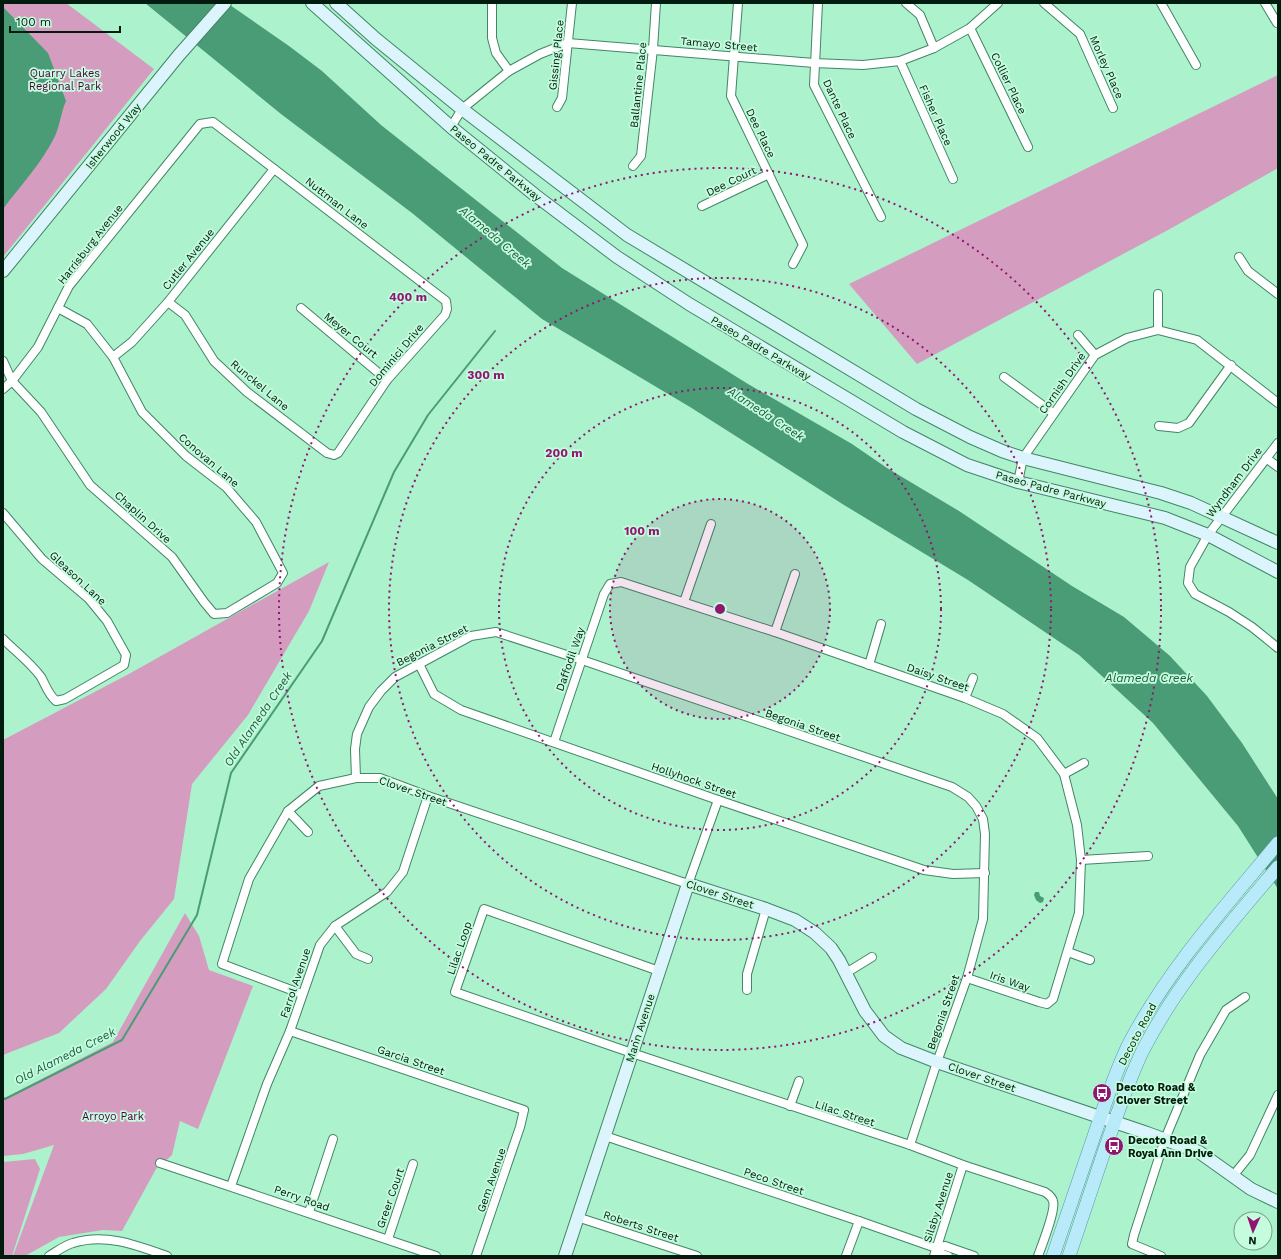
<svg xmlns="http://www.w3.org/2000/svg" width="1281" height="1259" font-family="'Work Sans',sans-serif">
	<rect width="100%" height="100%" fill="#acf2cd"/>
	<g fill="#d49dc0">
		<path d="M 3,3 L 66,3 L 154,69 L 3,257 Z"/>
		<path d="M 1278,75 L 1278,168 L 1168,230 L 917,364 L 849,284 Z"/>
		<path d="M 329,562 L 309,611 L 248,715 L 192,784 L 174,899 L 140,941 L 106,989 L 59,1033 L 3,1055 L 3,740 L 127,675 Z"/>
		<path d="M 185,913 L 199,936 L 209,970 L 253,986 L 198,1129 L 180,1121 L 172,1155 L 156,1169 L 122,1231 L 103,1230 L 59,1237 L 25,1256 L 13,1256 L 54,1145 L 23,1154 L 3,1156 L 3,1099 L 113,1042 Z"/>
		<path d="M 35,1159 L 40,1169 L 12,1256 L 3,1256 L 3,1162 Z"/>
	</g>
	<g fill="#499c75">
		<path d="M 145,3 L 227,3 L 289,46 L 322,71 L 381,125 L 562,268 L 748,384 L 852,444 L 887,468 L 959,511 L 1072,586 L 1124,617 L 1170,656 L 1207,696 L 1242,743 L 1278,799 L 1278,889 L 1238,826 L 1153,723 L 1079,655 L 968,580 L 844,505 L 690,407 L 542,319 L 412,213 L 281,114 Z"/>
		<path d="M 3,7 L 48,53 L 66,101 C 61,112 60,125 55,136 C 42,163 20,186 3,209 Z"/>
		<path d="M 1035,892 L 1039,892 L 1040,896 L 1044,898 L 1043,902 L 1040,903 L 1036,900 L 1034,895 Z"/>
	</g>
	<g fill="none" stroke-linecap="round" stroke-linejoin="round">
		<path stroke="#499c75" stroke-width="2" d="M 3,1098 L 5,1099 L 122,1040 L 197,915 L 231,773 L 322,641 L 394,472 L 428,415 L 495,331"/>
		<g stroke="#428665" stroke-width="10">
			<g id="street">
				<path d="M 492,3 L 492,38 L 496,53 L 509,71"/>
				<path d="M 738,3 L 731,96 L 803,245 L 793,264"/>
				<path d="M 818,3 L 814,85 L 881,217"/>
				<path d="M 906,3 L 920,15 L 934,48"/>
				<path d="M 1044,3 L 1080,34 L 1113,108"/>
				<path d="M 1161,3 L 1196,65"/>
				<path d="M 1265,3 L 1277,23"/>
				<path d="M 970,28 L 1028,147"/>
				<path d="M 900,61 L 953,179"/>
				<path d="M 557,107 L 562,98 L 572,3"/>
				<path d="M 451,127 L 462,109 L 509,71 L 540,54 L 568,43 L 814,63 L 863,65 L 900,61 L 934,48 L 970,28 L 998,3"/>
				<path d="M 633,166 L 641,156 L 653,49 L 656,3"/>
				<path d="M 702,206 L 769,174"/>
				<path d="M 1239,257 L 1248,271 L 1278,294"/>
				<path d="M 301,308 L 387,380"/>
				<path d="M 1158,330 L 1158,294"/>
				<path d="M 1078,335 L 1095,355"/>
				<path d="M 113,357 L 132,342 L 168,302 L 274,169"/>
				<path d="M 3,361 L 12,381 L 41,412 L 90,485 L 172,557 L 204,602 L 214,614 L 227,613 L 277,583 L 283,573 L 256,522 L 226,487 L 186,456 L 142,412 L 113,357 L 87,324 L 58,308"/>
				<path d="M 1004,377 L 1053,413"/>
				<path d="M 3,389 L 12,381 L 38,347 L 69,286 L 200,124 L 213,122 L 446,301 L 447,309 L 445,315 L 387,380 L 338,453 L 334,455 L 327,453 L 247,392 L 214,361 L 185,315 L 168,302"/>
				<path d="M 1159,426 L 1178,428 L 1189,423 L 1231,365"/>
				<path d="M 1278,443 L 1208,535 L 1190,567 L 1188,583 L 1195,594 L 1229,612 L 1252,627 L 1278,648"/>
				<path d="M 1266,458 L 1278,467"/>
				<path d="M 1018,482 L 1023,458 L 1095,355 L 1127,338 L 1158,330 L 1197,340 L 1278,403"/>
				<path d="M 3,513 L 42,559 L 89,599 L 107,621 L 126,655 L 124,665 L 65,699 L 56,701 C 48,694 46,686 41,677 C 30,662 16,652 3,639"/>
				<path d="M 684,602 L 711,524"/>
				<path d="M 775,632 L 795,574"/>
				<path d="M 419,664 L 434,694 L 461,710 L 718,800 L 924,870 L 953,874 L 985,873"/>
				<path d="M 869,665 L 881,624"/>
				<path d="M 965,698 L 973,678"/>
				<path d="M 554,742 L 604,594 L 610,584 L 621,582 L 775,632 L 965,698 L 1003,714 L 1037,738 L 1064,774 L 1077,825 L 1081,860 L 1079,913 L 1053,999 L 1047,1004 L 1039,1002 L 967,978"/>
				<path d="M 1064,774 L 1084,763"/>
				<path d="M 356,778 L 355,749 L 357,734 L 369,707 L 381,691 L 395,677 L 471,636 L 496,632 L 582,660 L 952,787 L 968,797 L 976,806 L 983,819 L 985,834 L 983,919 L 967,978 L 937,1062 L 910,1145"/>
				<path d="M 288,811 L 308,832"/>
				<path d="M 1081,860 L 1148,856"/>
				<path d="M 335,926 L 356,954 L 368,959"/>
				<path d="M 1068,952 L 1090,960"/>
				<path d="M 659,971 L 484,909 L 455,992 L 632,1053 L 910,1145 L 963,1165 L 1045,1192 C 1048,1194 1052,1197 1053,1201 C 1056,1210 1042,1245 1038,1256"/>
				<path d="M 846,973 L 872,957"/>
				<path d="M 747,990 L 747,974 L 766,909"/>
				<path d="M 302,994 L 222,964 L 249,879 L 288,811 L 319,786 L 356,778 L 380,778 L 428,796 L 688,884 L 718,800"/>
				<path d="M 290,1031 L 524,1110 L 520,1127 L 476,1256"/>
				<path d="M 790,1106 L 799,1081"/>
				<path d="M 605,1136 L 859,1221 L 936,1248 L 942,1254 L 948,1256"/>
				<path d="M 160,1163 L 436,1256"/>
				<path d="M 1233,1176 L 1250,1155 L 1278,1095"/>
				<path d="M 231,1186 L 267,1084 L 290,1031 L 320,945 L 335,926 L 387,892 L 403,872 L 428,796"/>
				<path d="M 309,1212 L 333,1139"/>
				<path d="M 577,1217 L 697,1256"/>
				<path d="M 388,1239 L 413,1164"/>
				<path d="M 936,1248 L 945,1246 L 974,1256"/>
				<path d="M 49,1256 C 56,1252 65,1245 73,1243 C 106,1233 136,1245 167,1256"/>
				<path d="M 846,1256 L 859,1221"/>
				<path d="M 934,1256 L 963,1165"/>
				<path d="M 1161,1256 L 1132,1244 L 1134,1235 L 1165,1139 L 1200,1055 L 1226,1010 L 1245,997"/>
			</g>
		</g>
		<g stroke="#428665" stroke-width="14">
			<g id="secondary">
				<path d="M 312,3 L 451,127 L 535,195 L 617,257 L 689,304 L 903,432 L 967,465 L 1018,482 L 1165,518 L 1208,535 L 1278,572"/>
				<path d="M 336,3 L 376,39 L 462,109 L 627,235 L 916,409 L 970,437 L 1002,451 L 1023,458 L 1161,493 L 1191,503 L 1278,543"/>
				<path d="M 3,271 L 179,55 L 225,3"/>
				<path d="M 565,1256 L 688,884 L 766,909 L 795,920 L 815,933 L 831,948 L 839,960 L 865,1011 L 884,1036 L 901,1048 L 937,1062 L 1147,1133 L 1199,1152 L 1251,1189 L 1278,1202"/>
			</g>
		</g>
		<g stroke="#5a99a5" stroke-width="14">
			<g id="primary">
				<path d="M 1053,1256 C 1067,1215 1081,1174 1095,1133 C 1106,1102 1115,1071 1130,1042 C 1169,968 1225,907 1278,843"/>
				<path d="M 1069,1256 C 1081,1221 1092,1187 1104,1152 C 1116,1118 1127,1083 1143,1050 C 1178,982 1229,925 1278,867"/>
			</g>
		</g>
		<use href="#street" stroke="#fff" stroke-width="8"/>
		<use href="#secondary" stroke="#dcf4fc" stroke-width="12"/>
		<use href="#primary" stroke="#b9eafa" stroke-width="13"/>
	</g>
	<circle cx="720" cy="609" r="110" fill="#911572" fill-opacity=".12"/>
	<g fill="none" stroke="#911572" stroke-width="2" stroke-dasharray="2 4">
		<circle cx="720" cy="609" r="110"/>
		<circle cx="720" cy="609" r="221"/>
		<circle cx="720" cy="609" r="331"/>
		<circle cx="720" cy="609" r="441"/>
	</g>
	<defs>
		<g id="bus-disc" transform="scale(1)"><circle r="9.5" fill="#911572" stroke="#c5fcde"/><path d="M-5-6H5V4H4V6H2V4H-2V6H-4V4H-5ZM-3.5-4V0h7V-4ZM-3.5 1.2v1.5H-2V1.2ZM2 1.2v1.5H3.5V1.2Z" fill="#fff"/></g>
	</defs>
	<g fill-rule="evenodd">
		<use href="#bus-disc" x="1102" y="1093"/>
		<use href="#bus-disc" x="1114" y="1146"/>
	</g>
	<g text-anchor="middle" stroke-width="3.5" stroke-linejoin="round" paint-order="stroke">
		<g font-size="11" fill="#011c0f" stroke="#c5fcde">
			<text transform="translate(719 44) rotate(5)" y="4">Tamayo Street</text>
			<text transform="translate(556 55) rotate(-84)" y="4">Gissing Place</text>
			<text transform="translate(1107 67) rotate(66)" y="4">Morley Place</text>
			<text transform="translate(1009 83) rotate(64)" y="4">Collier Place</text>
			<text transform="translate(638 85) rotate(-84)" y="4">Ballantine Place</text>
			<text transform="translate(840 109) rotate(65)" y="4">Dante Place</text>
			<text transform="translate(936 115) rotate(66)" y="4">Fisher Place</text>
			<text transform="translate(761 133) rotate(64)" y="4">Dee Place</text>
			<text transform="translate(113 136) rotate(-51)" y="4">Isherwood Way</text>
			<text transform="translate(496 163) rotate(39)" y="4">Paseo Padre Parkway</text>
			<text transform="translate(731 181) rotate(-26)" y="4">Dee Court</text>
			<text transform="translate(337 203) rotate(38)" y="4">Nuttman Lane</text>
			<text transform="translate(90 244) rotate(-52)" y="4">Harrisburg Avenue</text>
			<text transform="translate(188 259) rotate(-51)" y="4">Cutler Avenue</text>
			<text transform="translate(351 335) rotate(39)" y="4">Meyer Court</text>
			<text transform="translate(761 348) rotate(31)" y="4">Paseo Padre Parkway</text>
			<text transform="translate(396 355) rotate(-50)" y="4">Dominici Drive</text>
			<text transform="translate(1062 383) rotate(-55)" y="4">Cornish Drive</text>
			<text transform="translate(260 385) rotate(40)" y="4">Runckel Lane</text>
			<text transform="translate(209 460) rotate(41)" y="4">Conovan Lane</text>
			<text transform="translate(1234 482) rotate(-53)" y="4">Wyndham Drive</text>
			<text transform="translate(1051 489) rotate(15)" y="4">Paseo Padre Parkway</text>
			<text transform="translate(143 517) rotate(42)" y="4">Chaplin Drive</text>
			<text transform="translate(78 578) rotate(43)" y="4">Gleason Lane</text>
			<text transform="translate(432 645) rotate(-27)" y="4">Begonia Street</text>
			<text transform="translate(570 659) rotate(-71)" y="4">Daffodil Way</text>
			<text transform="translate(938 677) rotate(19)" y="4">Daisy Street</text>
			<text transform="translate(803 725) rotate(19)" y="4">Begonia Street</text>
			<text transform="translate(694 780) rotate(19)" y="4">Hollyhock Street</text>
			<text transform="translate(413 791) rotate(19)" y="4">Clover Street</text>
			<text transform="translate(720 894) rotate(18)" y="4">Clover Street</text>
			<text transform="translate(459 948) rotate(-71)" y="4">Lilac Loop</text>
			<text transform="translate(1010 981) rotate(19)" y="4">Iris Way</text>
			<text transform="translate(295 983) rotate(-71)" y="4">Farrol Avenue</text>
			<text transform="translate(943 1012) rotate(-71)" y="4">Begonia Street</text>
			<text transform="translate(640 1028) rotate(-72)" y="4">Mann Avenue</text>
			<text transform="translate(1137 1034) rotate(-62)" y="4">Decoto Road</text>
			<text transform="translate(411 1060) rotate(19)" y="4">Garcia Street</text>
			<text transform="translate(982 1077) rotate(19)" y="4">Clover Street</text>
			<text transform="translate(845 1113) rotate(18)" y="4">Lilac Street</text>
			<text transform="translate(491 1180) rotate(-71)" y="4">Gem Avenue</text>
			<text transform="translate(774 1181) rotate(19)" y="4">Peco Street</text>
			<text transform="translate(302 1198) rotate(19)" y="4">Perry Road</text>
			<text transform="translate(390 1198) rotate(-71)" y="4">Greer Court</text>
			<text transform="translate(938 1207) rotate(-72)" y="4">Silsby Avenue</text>
			<text transform="translate(641 1226) rotate(18)" y="4">Roberts Street</text>
		</g>
		<g font-size="11" fill="#530040" stroke="#c5fcde">
			<text x="65" y="77">Quarry Lakes<tspan x="65" dy="13">Regional Park</tspan></text>
			<text x="113" y="1120">Arroyo Park</text>
		</g>
		<g font-size="11" font-weight="bold" fill="#011c0f" stroke="#c5fcde" text-anchor="start">
			<text x="1116" y="1091">Decoto Road &amp;<tspan x="1116" dy="13">Clover Street</tspan></text>
			<text x="1128" y="1144">Decoto Road &amp;<tspan x="1128" dy="13">Royal Ann Drive</tspan></text>
		</g>
		<g font-size="12" font-style="italic" fill="#205e42" stroke="#c5fcde">
			<text transform="translate(495 237) rotate(40)" y="4">Alameda Creek</text>
			<text transform="translate(766 414) rotate(33)" y="4">Alameda Creek</text>
			<text x="1149" y="682">Alameda Creek</text>
			<text transform="translate(258 719) rotate(-56)" y="4">Old Alameda Creek</text>
			<text transform="translate(65 1056) rotate(-27)" y="4">Old Alameda Creek</text>
		</g>
	</g>
	<circle cx="720" cy="609" r="6" fill="#911572" stroke="#c5fcde" stroke-width="2"/>
	<g font-size="12" text-anchor="middle" font-weight="bold" fill="#911572" stroke="#c5fcde" stroke-width="3.5" stroke-linejoin="round" paint-order="stroke">
		<text x="408" y="301">400 m</text>
		<text x="486" y="379">300 m</text>
		<text x="564" y="457">200 m</text>
		<text x="642" y="535">100 m</text>
	</g>
	<rect width="1281" height="1259" fill="none" stroke="#011c0f" stroke-width="8"/>
	<g transform="translate(1253 1231) rotate(183)"><circle r="19" fill="#c5fcde" stroke="#77a28b"/>
	<path d="M0-3L7 15L0 10L-7 15Z" fill="#911572"/>
	<text y="-6" font-size="11" font-weight="bold" text-anchor="middle" fill="#011c0f">N</text>
	</g>
	<path d="M10 26v6h110v-6" fill="none" stroke="#011c0f" stroke-width="2"/>
	<text x="16" y="26" font-size="12" fill="#011c0f" stroke="#c5fcde" stroke-width="3" paint-order="stroke">100 m</text>
</svg>
